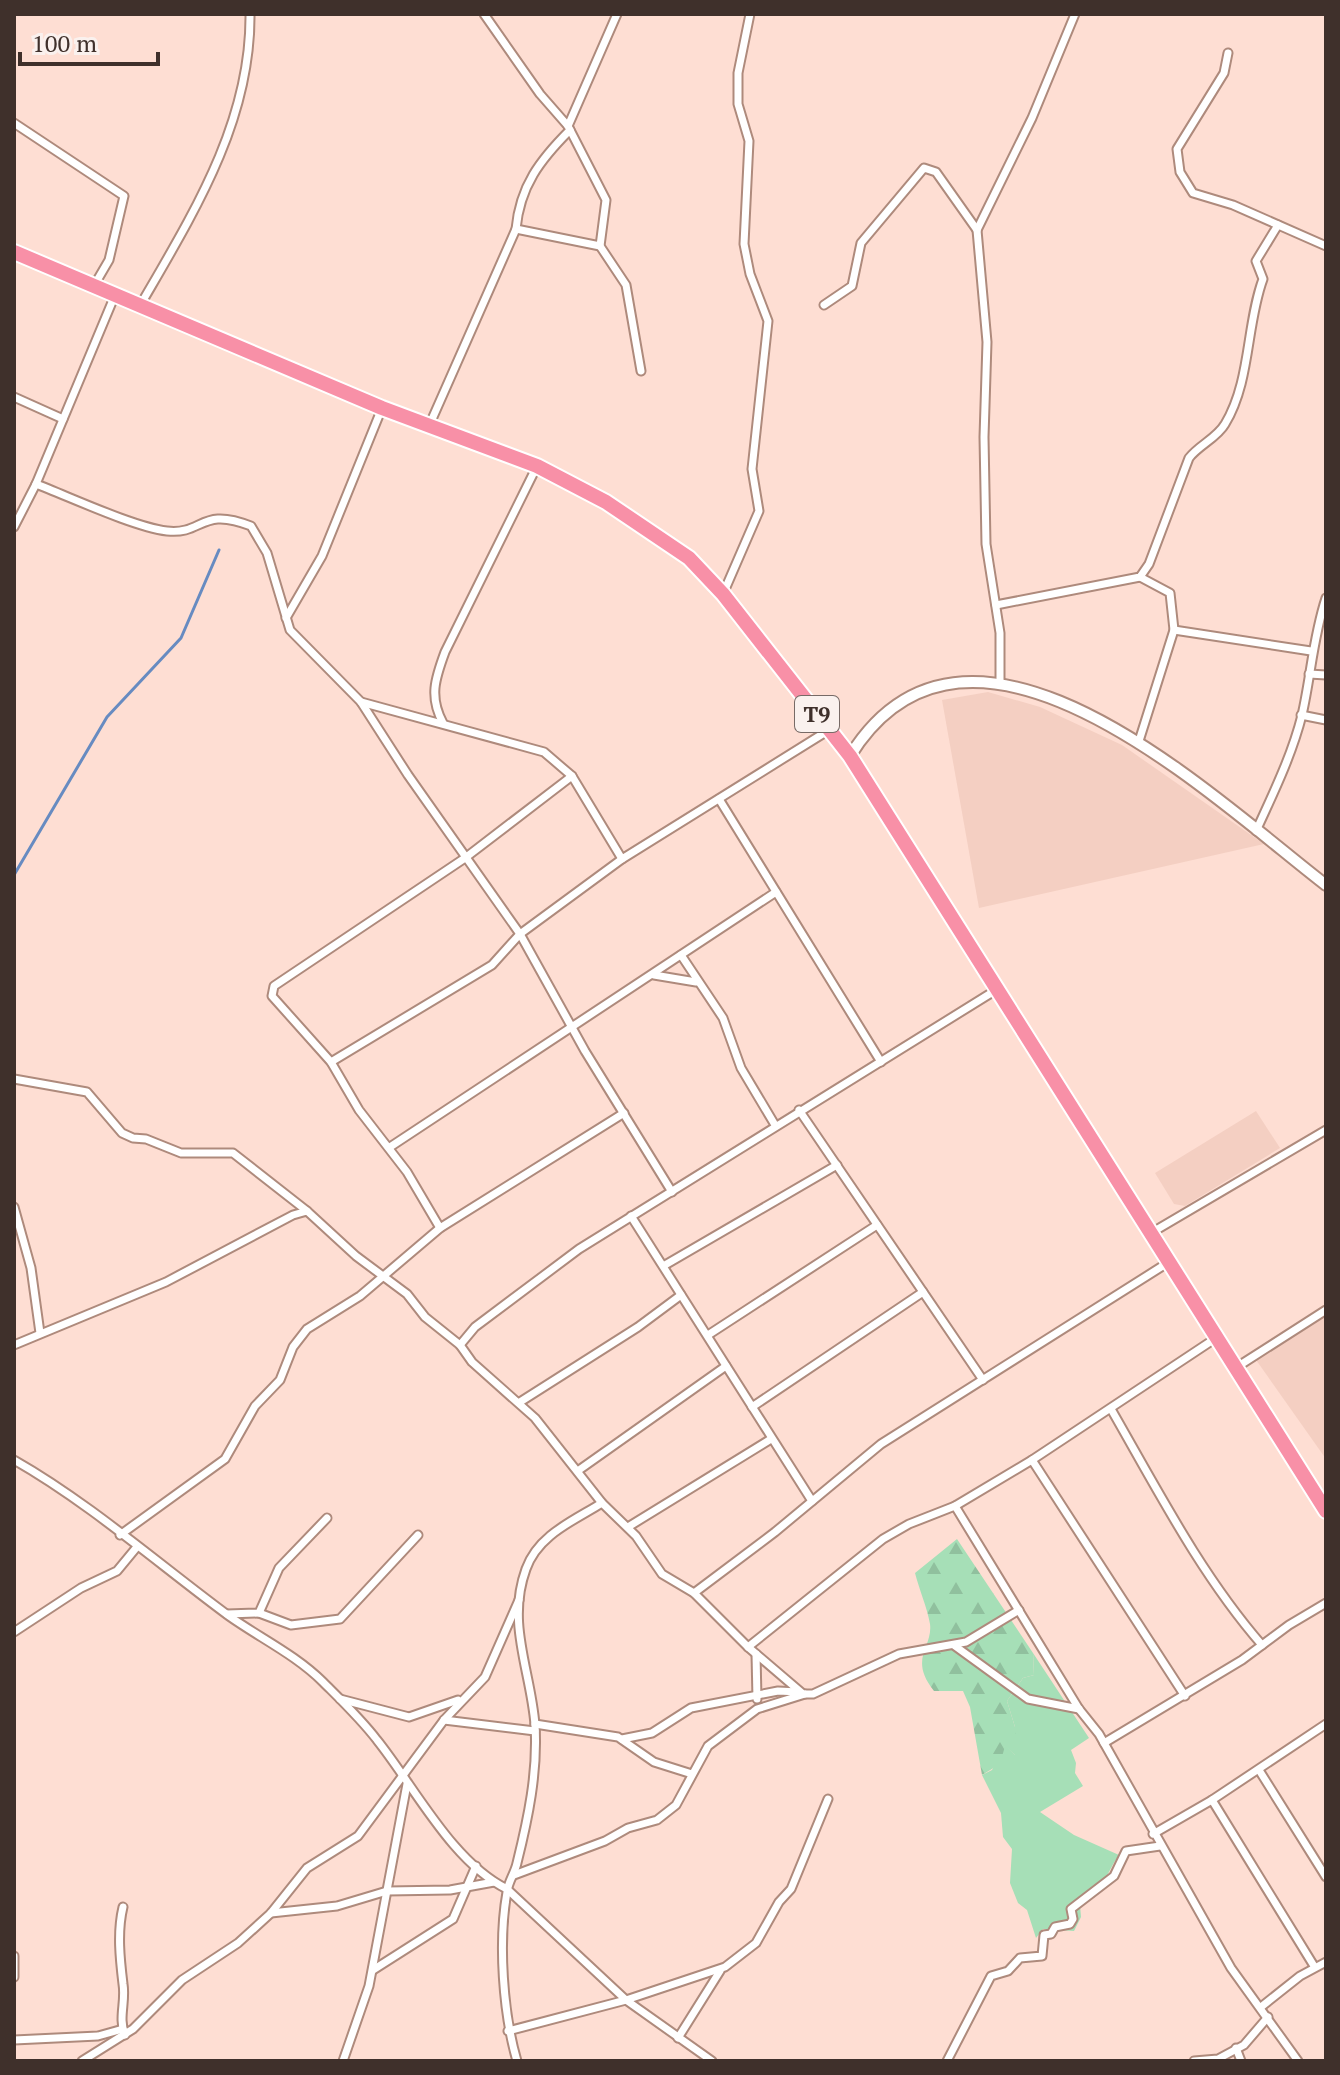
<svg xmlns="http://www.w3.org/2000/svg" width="1340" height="2075" font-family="'PT Serif',serif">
	<defs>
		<pattern id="forest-firs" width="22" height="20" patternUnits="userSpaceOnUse" patternTransform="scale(2)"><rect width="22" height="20" fill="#a6dfb7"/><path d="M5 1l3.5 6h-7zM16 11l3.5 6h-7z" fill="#90c09e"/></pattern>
	</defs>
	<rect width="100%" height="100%" fill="#feded3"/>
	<g fill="#f4cfc2">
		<path d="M 988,692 L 1040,707 L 1122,745 L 1264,844 L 979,908 L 942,700 Z"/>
		<path d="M 1256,1111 L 1280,1148 L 1185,1206 L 1174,1204 L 1155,1173 Z"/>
		<path d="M 1326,1313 L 1326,1459 L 1254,1357 Z"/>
	</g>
	<path fill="#a6dfb7" d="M 1033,1653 L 1089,1738 L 1071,1750 L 1076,1763 L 1075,1773 L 1083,1786 L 1040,1812 L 1074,1835 L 1119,1855 C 1106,1872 1103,1896 1080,1905 L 1081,1917 L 1074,1931 L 1043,1929 L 1036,1938 L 1027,1910 L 1018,1903 L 1010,1883 L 1012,1849 L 1003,1837 L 1001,1813 L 982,1775 L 992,1770 L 1005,1745 L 1015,1755 L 1015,1727 L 1007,1701 L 1023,1678 L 1034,1675 Z"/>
	<path fill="url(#forest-firs)" d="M 957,1539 L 1033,1653 L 1034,1675 L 1023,1678 L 1007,1701 L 1015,1727 L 1016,1756 L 1005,1746 L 1000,1764 L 982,1775 L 970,1707 L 963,1691 L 934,1691 C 908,1658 933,1648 930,1624 C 927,1607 919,1589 915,1573 Z"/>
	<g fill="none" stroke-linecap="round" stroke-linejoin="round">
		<path stroke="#678bc1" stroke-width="3" d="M 14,875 L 107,717 L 181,638 L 219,550"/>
		<g stroke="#ae8a7c" stroke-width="11">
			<g id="street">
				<path d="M 484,14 L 540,94 L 568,126 L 606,200 L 600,246 L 626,285 L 641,371"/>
				<path d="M 1228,53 L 1224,73 L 1177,149 L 1180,172 L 1193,193 L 1233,205 L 1326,246"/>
				<path d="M 14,123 L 124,196 L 109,260 L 95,284"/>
				<path d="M 568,126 L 617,14"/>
				<path d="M 516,229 L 600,246"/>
				<path d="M 141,304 C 193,214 251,122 250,14"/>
				<path d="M 824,305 L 852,286 L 861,243 L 924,168 L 936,172 L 977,230"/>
				<path d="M 14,397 L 63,419"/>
				<path d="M 429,426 L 516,229 C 520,186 540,160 570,130"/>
				<path d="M 36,484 C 70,497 134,527 167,531 C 204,535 200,506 251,526 L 267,553 L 290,630 L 361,702 L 408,775 L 520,934 L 585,1051 L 672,1192"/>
				<path d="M 14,527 L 36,484 L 115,295"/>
				<path d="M 723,594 L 759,511 L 752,469 L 768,321 L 750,274 L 744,244 L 749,141 L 738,104 L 738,73 L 750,14"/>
				<path d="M 996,605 L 1140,577 L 1149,564 L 1189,458 C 1199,445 1217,438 1225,424 C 1251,381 1246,325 1263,279 L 1256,261 L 1278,225"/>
				<path d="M 286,618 L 322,556 L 382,408"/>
				<path d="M 1174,630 L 1311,651"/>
				<path d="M 1309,674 L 1326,675"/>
				<path d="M 1000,681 L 1000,633 L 986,544 L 984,437 L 987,342 L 977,230 L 1032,118 L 1075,14"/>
				<path d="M 361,702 L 544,752 L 572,776 L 622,859 L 829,730"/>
				<path d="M 1301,715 L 1326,720"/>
				<path d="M 443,723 C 429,697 435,679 445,652 L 537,466"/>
				<path d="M 1139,741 L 1174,630 L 1170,593 L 1140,577"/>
				<path d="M 719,799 L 881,1062"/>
				<path d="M 1256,831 C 1273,794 1292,755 1302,715 C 1311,676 1313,637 1326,598"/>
				<path d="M 681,955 L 723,1018 L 741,1068 L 775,1125"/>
				<path d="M 654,975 L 696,982"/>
				<path d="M 331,1062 L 492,965 L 520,934 L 622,859"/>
				<path d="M 14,1079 L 87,1092 L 122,1133 L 133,1138 L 146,1139 L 181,1153 L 233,1153 L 307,1211"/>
				<path d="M 799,1110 L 983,1380"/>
				<path d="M 390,1147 L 776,892"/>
				<path d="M 14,1207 L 31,1268 L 40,1333"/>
				<path d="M 631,1216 L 812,1501"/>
				<path d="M 440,1228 L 407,1172 L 359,1110 L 331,1062 L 272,996 L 274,986 L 465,858 L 572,776"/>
				<path d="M 1151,1233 L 1326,1130"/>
				<path d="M 665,1265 L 837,1165"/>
				<path d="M 708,1335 L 877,1225"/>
				<path d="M 14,1345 L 166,1282 L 293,1215 L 307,1211 L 356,1256 L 407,1294 L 425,1317 L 460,1345 L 472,1362 L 535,1418 L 602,1503 L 636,1536 L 662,1574 L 694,1593 L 748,1647 L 803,1694 L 813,1694 L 899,1654 L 966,1642 L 1019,1610"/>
				<path d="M 460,1345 L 475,1327 L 579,1249 L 996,990"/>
				<path d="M 1237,1367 L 1326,1310"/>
				<path d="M 520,1402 L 638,1327 L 681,1295"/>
				<path d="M 752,1407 L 923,1292"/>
				<path d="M 1111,1409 C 1157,1489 1201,1575 1262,1645"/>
				<path d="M 14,1460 C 88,1502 160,1565 229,1616 C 260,1638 296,1655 323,1682 C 341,1700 361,1719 377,1740 C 414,1786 452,1862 507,1889 L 626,2000 L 712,2061"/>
				<path d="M 1032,1460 L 1185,1696"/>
				<path d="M 579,1470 L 726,1366"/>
				<path d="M 955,1506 L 1079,1709 L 1099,1734 L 1231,1968 L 1298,2061"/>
				<path d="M 628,1527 L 771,1439"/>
				<path d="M 120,1535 L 225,1459 L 255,1406 L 280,1380 L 293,1347 L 307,1329 L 360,1296 L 440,1228 L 624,1113"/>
				<path d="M 694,1593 L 775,1532 L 881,1444 L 1169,1262"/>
				<path d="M 259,1613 L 291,1625 L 340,1619 L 418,1535"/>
				<path d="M 227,1614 L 259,1613 L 279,1568 L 327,1518"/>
				<path d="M 14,1632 L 81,1588 L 117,1571 L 136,1548"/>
				<path d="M 955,1646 L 1028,1699 L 1079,1709"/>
				<path d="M 748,1647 L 883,1539 L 909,1524 L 955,1506 L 1032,1460 L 1216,1338"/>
				<path d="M 756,1654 L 757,1699"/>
				<path d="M 340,1699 L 409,1717 L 458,1700"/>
				<path d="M 444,1720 L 535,1731"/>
				<path d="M 535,1724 L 618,1737 L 654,1762 L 692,1774"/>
				<path d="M 622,1739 L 652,1733 L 691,1708 L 778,1691 L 799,1692"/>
				<path d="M 1104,1743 L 1242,1660 L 1289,1625 L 1326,1603"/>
				<path d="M 1259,1770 L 1326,1877"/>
				<path d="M 1212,1800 L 1314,1966"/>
				<path d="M 1153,1834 L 1212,1800 L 1326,1724"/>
				<path d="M 514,1875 L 605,1841 L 628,1828 L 657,1820 L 676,1805 L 708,1746 L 757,1709 L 805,1694"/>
				<path d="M 123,1907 C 117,1932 120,1959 123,1984 C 126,2002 118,2018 125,2035"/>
				<path d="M 271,1913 L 337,1906 L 387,1891 L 450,1890 L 494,1882"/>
				<path d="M 14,1956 L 14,1977"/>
				<path d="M 373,1970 L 453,1919 L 476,1866"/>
				<path d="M 1261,2007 L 1300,1976 L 1326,1962"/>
				<path d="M 508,2031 L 626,2000 L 725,1967 L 756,1943 L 779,1902 L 791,1889 L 828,1799"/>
				<path d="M 678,2038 L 720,1971"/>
				<path d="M 14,2040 L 98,2036 L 123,2029"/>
				<path d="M 1236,2048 L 1241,2061"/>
				<path d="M 82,2061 L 133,2029 L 182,1980 L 238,1943 L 271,1913 L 307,1868 L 358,1836 L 444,1720 L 485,1677 L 519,1600"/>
				<path d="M 343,2061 L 369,1986 L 407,1784"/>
				<path d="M 517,2061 C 503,2013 498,1942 507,1892 C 508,1882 515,1873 517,1863 C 528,1819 538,1772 535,1725 C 531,1671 506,1624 526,1569 C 538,1535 573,1521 602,1503"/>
				<path d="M 947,2061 L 991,1976 L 1008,1971 L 1020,1958 L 1042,1956 L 1044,1935 L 1051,1934 L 1055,1927 L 1070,1924 L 1073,1919 L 1071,1909 L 1114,1876 L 1126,1851 L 1160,1846"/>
				<path d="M 1194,2061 L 1218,2059 L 1244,2045 L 1268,2017"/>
			</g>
		</g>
		<g stroke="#ae8a7c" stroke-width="14">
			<path id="secondary" d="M 850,756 C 970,563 1214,799 1326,885"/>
		</g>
		<g stroke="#fff" stroke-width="18">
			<path id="highway" d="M 14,252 L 382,408 L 537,466 L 606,502 L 689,558 L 723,594 L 850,756 L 1326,1511"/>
		</g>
		<use href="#street" stroke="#fff" stroke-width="7"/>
		<use href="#secondary" stroke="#fff" stroke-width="10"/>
		<use href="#highway" stroke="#f890a7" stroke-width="14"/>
	</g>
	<g text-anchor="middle" stroke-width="7" stroke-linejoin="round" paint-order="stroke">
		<rect fill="#faf1ee" stroke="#776a66" stroke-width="2" x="795" y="696" width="44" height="36" rx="6"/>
		<g font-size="22" font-weight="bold" fill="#3f302b">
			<text x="817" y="722">T9</text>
		</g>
	</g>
	<rect width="1340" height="2075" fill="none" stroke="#3f302b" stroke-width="32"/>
	<path d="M20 52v12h138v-12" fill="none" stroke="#3f302b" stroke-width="4"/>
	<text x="32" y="52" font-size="24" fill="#3f302b" stroke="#faf1ee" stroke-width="6" paint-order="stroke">100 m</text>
</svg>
